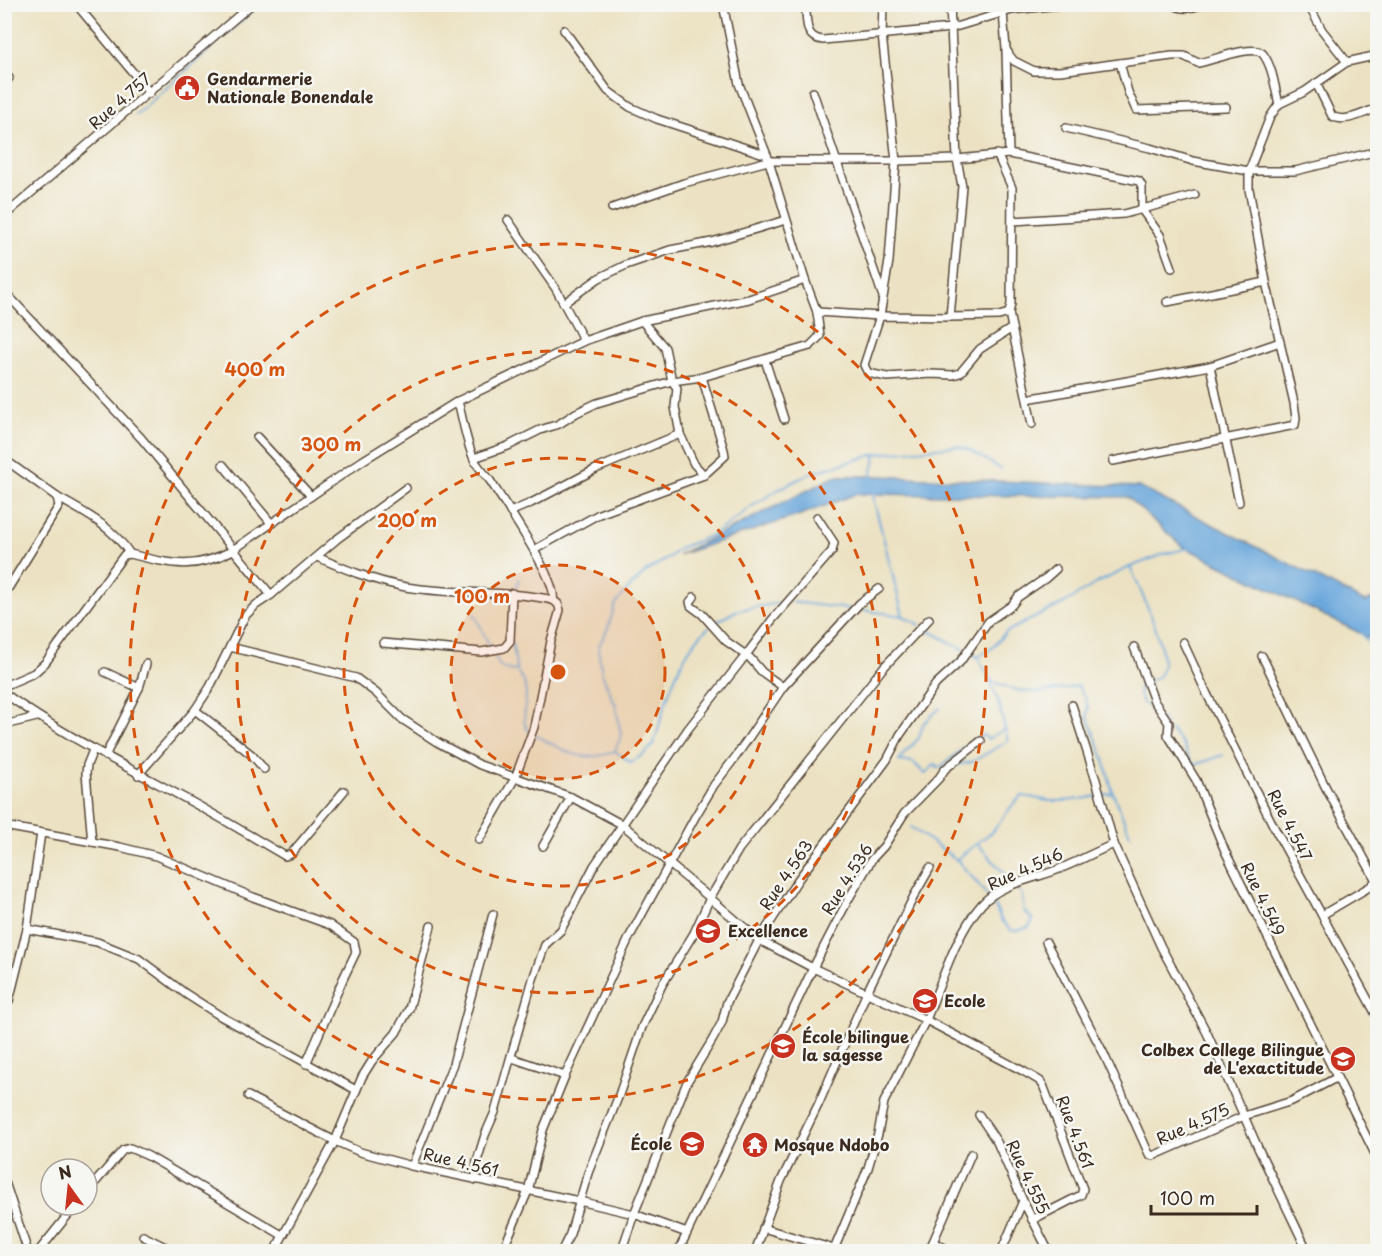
<svg xmlns="http://www.w3.org/2000/svg" width="1382" height="1256" font-family="'Playpen Sans',sans-serif">
	<rect width="100%" height="100%" fill="#f6f6f2"/>
	<filter id="ink" filterUnits="userSpaceOnUse"><feTurbulence type="fractalNoise" baseFrequency=".0167" numOctaves="2"/><feDisplacementMap in="SourceGraphic" scale="12" xChannelSelector="R" yChannelSelector="G"/><feConvolveMatrix kernelMatrix="1 2 1 2 8 2 1 2 1" color-interpolation-filters="sRGB"/></filter>
	<filter id="wash" filterUnits="userSpaceOnUse"><feTurbulence type="fractalNoise" baseFrequency=".008" numOctaves="4" result="noise"/><feDisplacementMap in="SourceGraphic" scale="24" xChannelSelector="R" yChannelSelector="G"/><feGaussianBlur stdDeviation="1.35" result="paint"/><feColorMatrix in="noise" values="0 0 0 0 0 0 0 0 0 0 0 0 0 0 0 0 0 1.4 0 .05"/><feComposite in="paint" operator="in"/></filter>
	<g filter="url(#wash)">
		<rect width="100%" height="100%" fill="#ece2c3"/>
		<path fill="#6ba7dc" stroke="#53687d" stroke-width="1.5" d="M 836,476 L 880,476 L 1139,487 L 1365,602 L 1377,597 L 1377,640 L 1376,641 L 1182,546 L 1127,497 L 856,494 L 800,515 L 678,555 Z"/>
		<g fill="none" stroke-linecap="round" stroke-linejoin="round">
			<g stroke="#6ba7dc" stroke-width="2">
				<path d="M 136,115 L 260,4"/>
				<path d="M 872,479 L 872,472 L 876,455"/>
				<path d="M 872,493 L 903,616"/>
				<path d="M 1130,567 C 1138,585 1173,657 1160,674 C 1156,680 1146,682 1140,685 C 1133,702 1157,713 1166,724"/>
				<path d="M 515,592 L 519,579"/>
				<path d="M 791,602 L 850,609"/>
				<path d="M 856,609 L 903,616 L 920,625"/>
				<path d="M 474,614 C 481,625 484,637 491,648"/>
				<path d="M 714,623 L 738,610 L 785,602"/>
				<path d="M 924,628 L 978,657 L 990,680 L 998,701 L 1008,741 L 972,762 L 955,765"/>
				<path d="M 1361,633 L 1378,653"/>
				<path d="M 512,642 L 517,671 L 524,682 L 526,693 L 524,722 L 529,732"/>
				<path d="M 494,653 C 500,669 500,669 517,671"/>
				<path d="M 978,657 L 991,649 L 1006,632 L 1066,602 L 1095,584 L 1130,567 L 1164,554 L 1189,548"/>
				<path d="M 990,680 C 1024,697 1043,693 1078,686 L 1086,700 L 1088,708 L 1087,716 L 1103,756 L 1113,793 L 1130,835"/>
				<path d="M 940,708 L 923,724 L 919,738 L 901,757 L 899,761 L 913,762 L 925,774 L 935,764 L 937,768 L 942,766 L 944,768"/>
				<path d="M 1170,729 L 1184,746 L 1187,755 L 1194,765 L 1223,755"/>
				<path d="M 534,734 C 563,750 582,765 615,751 L 621,736 L 616,706 L 602,674 L 598,648 L 608,628 L 615,605 L 627,590 L 647,571 L 669,557 L 680,548 L 715,534 L 751,507 L 779,489 L 811,473 L 876,454 L 957,446 L 968,449 L 1001,469"/>
				<path d="M 615,751 L 630,762 C 638,758 646,754 652,746 C 657,739 660,720 663,711 C 672,682 685,647 709,627"/>
				<path d="M 942,766 L 973,740 L 983,735 L 988,739 L 1005,729"/>
				<path d="M 911,827 L 957,860 L 979,885 L 995,906 L 1001,920 L 1010,930 L 1017,931 L 1029,927 L 1033,920 L 1024,911 L 1022,895 L 1018,889 L 977,843"/>
				<path d="M 957,859 L 994,830 L 1014,803 L 1022,796 C 1032,797 1041,800 1051,801 C 1072,802 1092,797 1113,793"/>
			</g>
		</g>
	</g>
	<g filter="url(#ink)">
		<g fill="none" stroke-linecap="round" stroke-linejoin="round">
			<g stroke="#564637" stroke-width="10">
				<g id="street">
					<path d="M 76,4 L 150,93"/>
					<path d="M 805,4 C 808,20 803,38 823,40 L 952,28 L 1012,10 L 1070,4"/>
					<path d="M 950,4 L 957,159 L 962,186 L 950,317"/>
					<path d="M 1172,4 C 1183,11 1192,8 1204,4"/>
					<path d="M 1308,4 L 1322,30 L 1347,62"/>
					<path d="M 1003,12 L 1006,49 L 1010,56 L 1014,61 L 1034,71 L 1060,71 L 1172,56 L 1184,56 L 1198,63 C 1212,61 1254,43 1263,54 C 1273,67 1275,89 1279,104"/>
					<path d="M 564,30 L 608,91 L 630,107 L 657,119 L 767,155"/>
					<path d="M 1006,51 L 1009,154"/>
					<path d="M 1120,63 L 1128,92 L 1136,110 L 1226,107"/>
					<path d="M 4,83 L 9,78"/>
					<path d="M 1316,83 L 1332,116 C 1345,124 1365,112 1378,108"/>
					<path d="M 813,92 L 882,294"/>
					<path d="M 1066,128 L 1150,148 L 1193,161 L 1249,171 L 1295,171 L 1378,151"/>
					<path d="M 997,154 L 1012,188 L 1011,304 L 1009,313 L 1032,424"/>
					<path d="M 612,208 L 684,183 L 768,161 L 896,161 L 957,159 L 1009,154 L 1139,181 L 1142,186 L 1142,210 L 1160,235 L 1172,268"/>
					<path d="M 4,216 L 252,4"/>
					<path d="M 508,220 L 556,289 L 584,341"/>
					<path d="M 1013,221 L 1124,214 L 1195,195"/>
					<path d="M 4,291 L 141,438 L 271,595 L 337,539 L 406,488"/>
					<path d="M 1167,302 L 1266,282 L 1249,189 L 1249,171 L 1270,117 L 1279,104 L 1304,92 L 1347,62 L 1378,55"/>
					<path d="M 564,303 L 599,278 L 626,265 L 670,250 L 712,242 L 786,220"/>
					<path d="M 817,312 L 880,316 L 889,261 L 896,161 L 882,35 L 883,4"/>
					<path d="M 1009,313 L 999,316 L 950,317 L 880,316 L 864,365 L 868,373 L 887,377 L 931,374 L 953,375 L 960,373 L 980,349 L 1012,328"/>
					<path d="M 642,321 L 665,348 L 672,381 L 677,388 L 675,407 L 680,434 L 694,464 L 704,475"/>
					<path d="M 765,360 L 784,419"/>
					<path d="M 1210,366 L 1239,502"/>
					<path d="M 1027,399 L 1210,366 L 1280,342"/>
					<path d="M 257,437 L 311,496"/>
					<path d="M 474,458 L 508,446 L 540,430 L 559,424 L 576,413 L 597,403 L 672,381 L 702,377 L 810,346 L 820,336 L 817,312 L 805,280 L 767,155 L 739,84 L 723,4"/>
					<path d="M 4,459 L 57,497 L 59,506 L 9,587"/>
					<path d="M 1113,461 L 1295,425 L 1296,418 L 1294,403 L 1266,282"/>
					<path d="M 223,465 L 271,523"/>
					<path d="M 57,497 C 85,513 112,526 130,554"/>
					<path d="M 510,512 L 531,503 L 596,469 L 680,434"/>
					<path d="M 534,550 L 599,514 L 704,475 L 725,456 L 724,450 L 702,377"/>
					<path d="M 317,557 C 345,569 371,580 401,586 C 451,596 503,589 553,600 C 559,582 503,501 491,482 C 486,474 478,468 474,459 C 466,442 463,420 458,401"/>
					<path d="M 694,597 L 690,602 L 691,606 L 702,614 L 726,641 L 750,658 L 762,672 L 783,687"/>
					<path d="M 929,619 L 883,668 L 739,849 L 710,898 L 759,940 L 813,968 L 926,1020 C 941,984 955,935 981,905 C 1001,882 1038,879 1064,867 C 1081,860 1097,851 1114,844"/>
					<path d="M 1183,642 L 1207,694 L 1276,831 L 1378,1018"/>
					<path d="M 383,643 L 481,652 L 504,648 L 510,641 L 512,593"/>
					<path d="M 230,647 L 356,678 L 376,693 L 402,719 L 437,742 L 480,765 L 571,797 L 623,825 L 710,898 L 694,933 L 662,985 L 642,1027 L 619,1095 L 588,1173 L 570,1234 L 561,1252"/>
					<path d="M 1134,647 L 1154,701 L 1169,723 L 1168,735 L 1196,780 L 1225,851 L 1378,1160"/>
					<path d="M 1262,656 L 1325,786 L 1378,884"/>
					<path d="M 105,672 L 139,688"/>
					<path d="M 4,686 L 34,673 L 45,663 L 124,555 L 130,554 C 171,564 194,571 233,550 L 362,461 L 458,401 L 584,341 L 642,321 L 749,299 L 805,280"/>
					<path d="M 4,693 C 68,739 138,772 206,810 C 233,825 259,841 285,856 L 291,854 L 344,791"/>
					<path d="M 1072,705 L 1096,780 L 1114,844 L 1161,947 L 1207,1033 L 1259,1150 L 1308,1252"/>
					<path d="M 195,710 L 252,755 L 264,769"/>
					<path d="M 4,725 L 37,717"/>
					<path d="M 105,756 L 139,688 L 146,664"/>
					<path d="M 138,775 L 195,710 L 210,687 L 245,616 L 256,605 L 271,595"/>
					<path d="M 4,826 L 120,847 L 156,856 L 253,897 L 330,925 L 354,942 L 356,952 L 343,979 L 306,1064"/>
					<path d="M 479,840 L 515,778 L 534,727 L 551,641 L 560,610 L 558,604 L 553,600"/>
					<path d="M 92,842 L 86,773 L 87,765 L 93,750"/>
					<path d="M 543,846 L 571,797"/>
					<path d="M 493,914 L 453,1064 L 412,1166 L 579,1201 L 634,1214 L 687,1233"/>
					<path d="M 1322,915 L 1371,886 L 1377,879"/>
					<path d="M 27,929 L 97,942 L 139,959 L 186,994 L 222,1017 L 356,1090"/>
					<path d="M 1046,942 L 1103,1052 L 1149,1154 L 1153,1156 L 1244,1116 L 1292,1101 L 1336,1078"/>
					<path d="M 9,1001 L 27,929 L 41,833"/>
					<path d="M 512,1058 L 565,1076"/>
					<path d="M 248,1096 L 335,1141 L 360,1152 L 412,1166"/>
					<path d="M 979,1115 L 997,1142 L 1023,1201 L 1049,1252"/>
					<path d="M 476,1180 L 477,1161 L 485,1135 L 495,1112 L 533,979 L 545,945 L 561,930 L 594,866 L 688,729 L 746,655 L 772,620 L 832,551 L 834,543 L 817,517"/>
					<path d="M 5,1182 L 28,1252"/>
					<path d="M 87,1192 L 123,1150 L 130,1148 L 148,1156 L 282,1235"/>
					<path d="M 763,1228 L 834,1249"/>
					<path d="M 143,1236 L 175,1252"/>
					<path d="M 38,1252 L 76,1205"/>
					<path d="M 274,1252 L 335,1141 L 362,1077 L 372,1061 L 396,1033 L 409,1009 L 431,926"/>
					<path d="M 502,1252 L 528,1191 L 543,1130 L 565,1076 L 630,936 L 695,817 L 714,785 L 737,755 L 783,687 L 860,603 L 879,589"/>
					<path d="M 621,1252 L 634,1214 L 687,1082 L 713,1039 L 722,1022 L 727,1002 L 759,940 L 797,881 L 887,760 L 900,735 L 936,684 L 960,662 L 989,621 L 1012,605 L 1018,597 L 1046,578 L 1056,569"/>
					<path d="M 678,1252 L 813,968 L 848,900 L 872,859 L 884,846 L 904,814 L 939,778 L 945,769 L 981,741"/>
					<path d="M 755,1252 L 781,1181 L 819,1103 L 867,992 L 914,896 L 930,868"/>
					<path d="M 833,1252 L 868,1168 L 878,1134 L 884,1102 L 926,1020 L 1023,1071 L 1040,1081 L 1043,1085 L 1083,1189 L 1081,1195 L 1032,1220"/>
					<path d="M 928,1252 L 933,1242"/>
					<path d="M 952,1252 L 933,1242 L 971,1154"/>
					<path d="M 1001,1252 L 1023,1201"/>
				</g>
			</g>
			<use href="#street" stroke="#fff" stroke-width="7"/>
		</g>
	</g>
	<circle cx="558" cy="672" r="107" fill="#d7540e" fill-opacity=".12"/>
	<g fill="none" stroke="#d7540e" stroke-width="3" stroke-dasharray="10 8">
		<circle cx="558" cy="672" r="107"/>
		<circle cx="558" cy="672" r="214"/>
		<circle cx="558" cy="672" r="321"/>
		<circle cx="558" cy="672" r="428"/>
	</g>
	<defs>
		<g id="civic-disc" transform="scale(1.35)"><circle r="9.5" fill="#c8321e" stroke="#f6f6f2"/><path d="M-.6-6.5H3V-4.5H.6V-3L4-1V1h2V6H-6V1h2V-1L-.6-3ZM-1.2 2.5V6h2.4V2.5Z" fill="#fff"/></g>
		<g id="school-disc" transform="scale(1.35)"><circle r="9.5" fill="#c8321e" stroke="#f6f6f2"/><path d="M0-5L7-2L0 1L-7-2ZM-4 1L0 2.5L4 1V4Q0 6-4 4Z" fill="#fff"/></g>
		<g id="temple-disc" transform="scale(1.35)"><circle r="9.5" fill="#c8321e" stroke="#f6f6f2"/><path d="M0-6L5-2H3V0L6.5 2.5H4V6H1.5V3h-3V6H-4V2.5H-6.5L-3 0V-2H-5Z" fill="#fff"/></g>
	</defs>
	<g fill-rule="evenodd">
		<use href="#civic-disc" x="187" y="88"/>
		<use href="#school-disc" x="708" y="931"/>
		<use href="#school-disc" x="925" y="1001"/>
		<use href="#school-disc" x="783" y="1046"/>
		<use href="#school-disc" x="1343" y="1059"/>
		<use href="#school-disc" x="692" y="1144"/>
		<use href="#temple-disc" x="755" y="1145"/>
	</g>
	<g text-anchor="middle" stroke-width="5" stroke-linejoin="round" paint-order="stroke">
		<g font-size="16" font-weight="bold" fill="#3b2a1e" stroke="#f6f6f2" text-anchor="start">
			<text x="207" y="85">Gendarmerie<tspan x="207" dy="18">Nationale Bonendale</tspan></text>
			<text x="728" y="937">Excellence</text>
			<text x="944" y="1007">Ecole</text>
			<text x="802" y="1043">École bilingue<tspan x="802" dy="18">la sagesse</tspan></text>
			<text x="1324" y="1056" text-anchor="end">Colbex College Bilingue<tspan x="1324" dy="18">de L'exactitude</tspan></text>
			<text x="672" y="1150" text-anchor="end">École</text>
			<text x="774" y="1151">Mosque Ndobo</text>
		</g>
		<g font-size="16" fill="#3b2a1e" stroke="#f6f6f2">
			<text transform="translate(120 101) rotate(-41)" y="6">Rue 4.757</text>
			<text transform="translate(1290 825) rotate(63)" y="6">Rue 4.547</text>
			<text transform="translate(1025 869) rotate(-24)" y="6">Rue 4.546</text>
			<text transform="translate(786 875) rotate(-56)" y="6">Rue 4.563</text>
			<text transform="translate(847 879) rotate(-58)" y="6">Rue 4.536</text>
			<text transform="translate(1263 899) rotate(64)" y="6">Rue 4.549</text>
			<text transform="translate(1193 1124) rotate(-24)" y="6">Rue 4.575</text>
			<text transform="translate(1075 1132) rotate(69)" y="6">Rue 4.561</text>
			<text transform="translate(461 1162) rotate(13)" y="6">Rue 4.561</text>
			<text transform="translate(1028 1177) rotate(65)" y="6">Rue 4.555</text>
		</g>
	</g>
	<circle cx="558" cy="672" r="9" fill="#d7540e" stroke="#f6f6f2" stroke-width="3"/>
	<g font-size="18" text-anchor="middle" font-weight="bold" fill="#d7540e" stroke="#f6f6f2" stroke-width="5" stroke-linejoin="round" paint-order="stroke">
		<text x="255" y="376">400 m</text>
		<text x="331" y="451">300 m</text>
		<text x="407" y="527">200 m</text>
		<text x="482" y="603">100 m</text>
	</g>
	<rect width="1382" height="1256" fill="none" stroke="#f6f6f2" stroke-width="24"/>
	<g transform="translate(69 1187) rotate(345)"><circle r="28" fill="#f6f6f2" stroke="#aba49d" stroke-width="1.5"/>
	<path d="M0-4.5L10 22L0 15L-10 22Z" fill="#c8321e"/>
	<text y="-9" font-size="16" font-weight="bold" text-anchor="middle" fill="#3b2a1e">N</text>
	</g>
	<path d="M1151 1205v9h106v-9" fill="none" stroke="#3b2a1e" stroke-width="3"/>
	<text x="1160" y="1205" font-size="18" fill="#3b2a1e" stroke="#f6f6f2" stroke-width="4.5" paint-order="stroke">100 m</text>
</svg>
